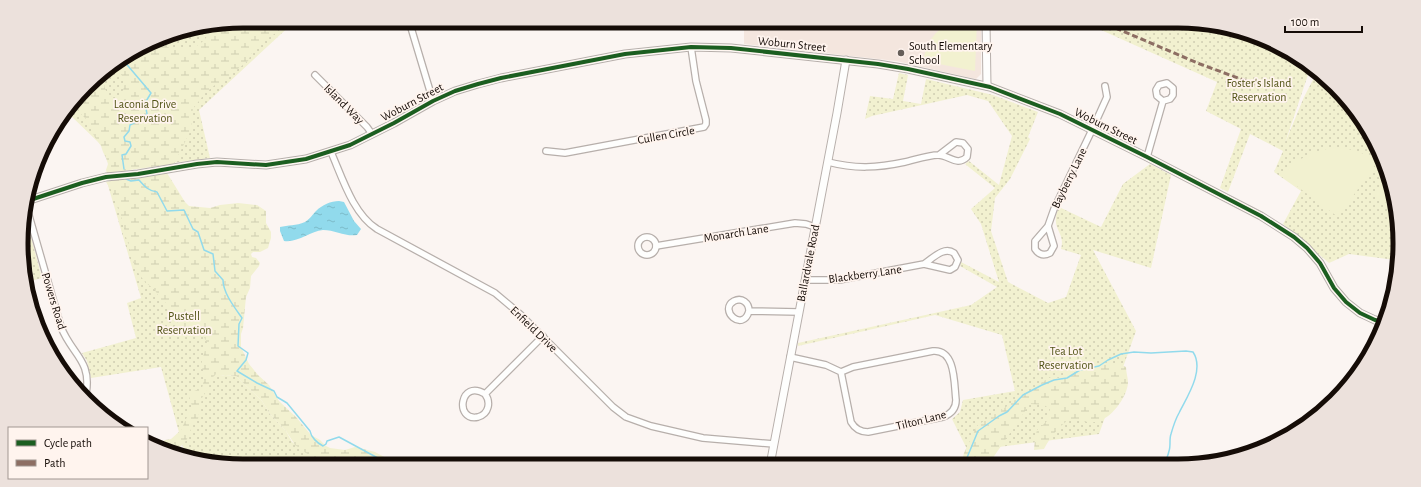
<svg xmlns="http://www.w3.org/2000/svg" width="1421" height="487" font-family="'Alegreya Sans',sans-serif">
	<defs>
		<pattern id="grass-dots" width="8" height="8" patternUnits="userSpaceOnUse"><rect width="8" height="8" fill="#f2f1d0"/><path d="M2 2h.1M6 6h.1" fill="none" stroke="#cfcdb1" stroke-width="1.8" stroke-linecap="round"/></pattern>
		<pattern id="wetland-marsh" width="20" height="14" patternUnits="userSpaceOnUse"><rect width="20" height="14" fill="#f2f1d0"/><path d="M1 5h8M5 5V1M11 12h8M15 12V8" fill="none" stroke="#cfcdb1"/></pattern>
		<pattern id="water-ripples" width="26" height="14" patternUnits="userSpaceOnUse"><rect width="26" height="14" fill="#91daec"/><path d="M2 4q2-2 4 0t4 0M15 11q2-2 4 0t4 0" fill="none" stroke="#7cbac9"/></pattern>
	</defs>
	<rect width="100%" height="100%" fill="#fbf5f2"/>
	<path fill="#f4e6de" d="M 744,21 L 981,21 L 981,74 L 976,79 L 896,61 L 744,44 Z"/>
	<g fill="url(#grass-dots)">
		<path d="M 244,21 L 295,21 L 199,110 L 210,158 L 126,169 L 68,113 L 97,76 L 159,38 Z"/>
		<path d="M 1081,21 L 1177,21 L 1235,29 L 1311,66 L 1285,143 L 1304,97 L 1317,72 L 1370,132 L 1398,214 L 1395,260 L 1349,254 L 1329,263 L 1283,224 L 1301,191 L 1274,172 L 1283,151 L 1250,134 L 1228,192 L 1220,188 L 1241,129 L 1206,111 L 1217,82 Z"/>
		<path d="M 899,73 L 908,75 L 903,101 L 921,104 L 926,79 L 993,95 L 1038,112 L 1028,137 L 1030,139 L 1010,179 L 995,198 L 991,231 L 1008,282 L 1048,303 L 1066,297 L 1081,255 L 1061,249 C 1066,231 1049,230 1059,207 L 1101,227 L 1123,184 L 1150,164 L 1171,175 L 1151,268 L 1093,250 L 1136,331 L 1099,434 L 968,451 L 952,419 L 960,412 L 963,400 L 1015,391 L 1002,335 L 935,315 L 798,346 L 798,343 L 971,305 L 997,287 L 960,266 L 961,262 L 999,282 L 981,224 L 971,209 L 995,188 L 965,164 L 969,161 L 999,185 L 1012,136 L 988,101 L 967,95 L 872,116 L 865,119 L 870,96 L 893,99 Z"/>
		<path d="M 157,177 L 221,376 L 225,375 L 236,376 L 262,401 L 270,414 L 286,431 L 292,442 L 324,466 L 244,466 L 192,459 L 183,447 L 161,367 L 91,378 L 87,361 L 82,353 L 136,338 L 127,303 L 141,298 L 107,182 Z"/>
		<path d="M 24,212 L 42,278 L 27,282 L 23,215 Z"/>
	</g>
	<g fill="url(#wetland-marsh)" fill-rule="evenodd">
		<path d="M 244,21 L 289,21 L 281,27 L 276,33 L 263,41 L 252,52 L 248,61 L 225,79 L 215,85 L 205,93 L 193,109 L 192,115 L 191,130 L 174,164 L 107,173 L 106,170 L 108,164 L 106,158 L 103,152 L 101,146 L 94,136 L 88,121 L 79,112 L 72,109 L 97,76 L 152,42 C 167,48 190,55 203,41 C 207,38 209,32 211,27 ZM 115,72 C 129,75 125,90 118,99 C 106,98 100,83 108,74 Z"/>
		<path d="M 167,173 L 185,202 L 189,206 L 210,208 L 220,205 L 238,203 L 257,205 L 266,211 L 266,223 L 271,232 L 271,238 L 268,248 L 260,252 L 253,252 L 251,254 L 252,257 L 256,258 L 260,263 L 259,266 L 251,276 L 250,288 L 246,297 L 243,328 L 241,334 L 241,347 L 249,364 L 258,375 L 269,385 L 279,401 L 296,417 L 311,435 L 320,440 L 326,446 L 330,448 L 345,450 L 355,447 L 360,448 L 375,452 L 392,461 L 396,466 L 324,466 L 295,445 L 286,431 L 270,414 L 262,401 L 236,376 L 225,375 L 221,376 L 217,373 L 211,379 L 208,389 L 202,398 L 198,419 C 192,424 190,432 187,439 C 185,443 178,448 175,453 L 153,444 L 159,444 L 165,440 L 171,439 L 181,430 L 192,406 L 189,396 L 194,391 L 202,388 L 205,375 L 201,365 L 207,342 L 203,336 L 200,337 L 187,331 L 180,327 L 166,303 L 160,299 L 155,290 L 145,282 L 136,270 L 132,257 L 130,247 L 127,241 L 121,216 L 116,204 L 115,196 L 106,182 L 123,178 Z"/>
		<path d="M 1092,364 L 1119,364 L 1126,367 C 1126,372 1128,378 1128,383 C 1127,397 1111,420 1095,422 C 1087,423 1078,420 1070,419 C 1058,427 1051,436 1044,449 L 1034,450 L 1035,438 L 1037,430 L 1047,421 L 1050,409 L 1044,405 L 1030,404 L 988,465 L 961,465 L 964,453 L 977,426 L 985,420 L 1009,405 L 1024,392 L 1033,391 L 1042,382 L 1051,377 L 1060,378 L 1070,370 Z"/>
	</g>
	<g fill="#f2f1d0">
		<path d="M 957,21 L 977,21 L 975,71 L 923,61 C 927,41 936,27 957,21 Z"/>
		<path d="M 1335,147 C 1353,149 1362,152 1378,161 L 1338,217 L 1282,175 L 1297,161 L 1314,152 Z"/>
		<path d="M 1385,176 L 1393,199 L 1390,205 L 1374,196 Z"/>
	</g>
	<path fill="url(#water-ripples)" d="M 339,201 L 344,202 L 354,221 L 361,229 L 357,235 C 346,237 335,230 323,230 C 310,231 298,243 284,241 L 280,231 L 280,227 C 288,225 296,226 305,222 C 310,219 312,215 316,211 C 322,205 331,201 339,201 Z"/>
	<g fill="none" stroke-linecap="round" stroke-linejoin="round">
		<g stroke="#91daec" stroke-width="1.5">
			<path d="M 123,60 L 151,93 L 145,103 L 147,114 L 141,119 L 130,125 L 129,131 L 124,137 L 125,141 L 130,142 L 131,146 L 126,154 L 122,155 L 124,169"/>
			<path d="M 126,179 L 131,181 L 139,180 C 145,187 149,191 157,192 L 167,211 L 184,210 L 193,229 L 198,232 L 204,250 L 213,254 L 215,271 L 223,280 C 223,293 235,308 242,318 L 239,324 L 238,346 L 248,353 L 246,360 L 237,371 L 257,383 L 274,391 L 277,397 L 287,403 L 310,431 C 311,437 317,443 323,446 L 326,444 L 327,441 L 339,437 L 387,463 L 387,466"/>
			<path d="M 964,465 L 978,431 L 999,416 L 1007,412 L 1023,395 L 1042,385 L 1054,380 L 1067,378 L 1080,370 L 1099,366 L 1108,360 L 1121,354 L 1134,352 L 1151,353 L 1186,351 L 1193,352 C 1205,370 1187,397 1179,413 C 1175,420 1173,427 1171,434 C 1169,439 1171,446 1169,451 C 1168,456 1166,459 1165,464"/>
		</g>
		<g stroke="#b7afab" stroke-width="8">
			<g id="minor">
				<path d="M 409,21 L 433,101"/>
				<path d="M 315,75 L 367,127 L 372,134"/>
				<path d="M 546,151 L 565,153 L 704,127 L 706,124 L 706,120 L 696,81 L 691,47"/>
				<path d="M 331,152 C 342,177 353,214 377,229 L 495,293 L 520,314 L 613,407 L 626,417 L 651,426 L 703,438 L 774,444"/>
				<path d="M 1147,157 L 1163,101 L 1170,99 L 1173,95 L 1173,88 L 1167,83 L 1159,85 L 1156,90 L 1157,96 L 1163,101"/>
				<path d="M 828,162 C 855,169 877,168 905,162 C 914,160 929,155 938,155 C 949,155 957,167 967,157 L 968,149 L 963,143 L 956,142 L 939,155"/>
				<path d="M 26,205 L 61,327 C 72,355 92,360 86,394"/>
				<path d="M 1048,226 L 1054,246 L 1050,253 C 1044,256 1039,255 1035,249 L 1035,241 L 1048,226 L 1054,209 L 1092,130 L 1107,97 L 1105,86"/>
				<circle cx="647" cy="246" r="9"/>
				<path d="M 656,246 L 795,223 L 806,224 L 815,227"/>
				<path d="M 805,280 L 839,280 L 924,264 L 950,270 L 955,267 L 958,260 L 954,253 C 944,246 933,258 924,264"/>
				<path d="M 749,311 C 749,303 742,297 734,301 C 718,310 743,333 749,311 L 799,312"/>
				<path d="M 790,357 L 826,365 L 841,372 L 853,367 L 933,351 C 956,349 954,384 956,400 C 956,409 951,414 943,417 L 868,432 C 860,432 855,429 851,422 L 841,372"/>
				<path d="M 485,394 C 491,402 489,414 478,417 C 454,422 460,378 485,394 L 543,336"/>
			</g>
		</g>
		<g stroke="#b7afab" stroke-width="9">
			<g id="tertiary">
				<path d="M 986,21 L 987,86"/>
				<path d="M 27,201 L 82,183 L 106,177 L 138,174 L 197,164 L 217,162 L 266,165 L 306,159 L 350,145 L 394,123 L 433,101 L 455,91 L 478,84 L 501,78 L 625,54 L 691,47 L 731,48 L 878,64 L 908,69 L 990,87 L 1060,114 L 1147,157 L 1261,216 L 1294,237 L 1307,248 L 1320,263 L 1334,288 L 1346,302 L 1360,313 L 1375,320 L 1384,322"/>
				<path d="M 770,465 L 837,113 L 846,60"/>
			</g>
		</g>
		<use href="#minor" stroke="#fefefd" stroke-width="5.5"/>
		<use href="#tertiary" stroke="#fefefd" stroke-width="7"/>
		<path stroke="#8d6e63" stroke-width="3" stroke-dasharray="6 3" stroke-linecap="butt" d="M 1099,21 L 1200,64 L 1257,85"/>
		<g stroke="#fff4ee" stroke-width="6">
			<path id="cycleway" d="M 27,201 L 82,183 L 106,177 L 138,174 L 197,164 L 217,162 L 266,165 L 306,159 L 350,145 L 394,123 L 433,101 L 455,91 L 478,84 L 501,78 L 625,54 L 691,47 L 731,48 L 878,64 L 908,69 L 990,87 L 1060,114 L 1147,157 L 1261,216 L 1294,237 L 1307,248 L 1320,263 L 1334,288 L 1346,302 L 1360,313 L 1375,320 L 1384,322"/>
		</g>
		<use href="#cycleway" stroke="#1b5e20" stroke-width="4"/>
	</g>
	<circle fill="#665e59" stroke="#fff4ee" stroke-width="1.5" cx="901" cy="53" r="4"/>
	<g text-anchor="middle" stroke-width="3.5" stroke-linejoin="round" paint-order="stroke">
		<g font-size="12" fill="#150c07" stroke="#fff4ee">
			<text transform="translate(792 44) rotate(6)" y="4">Woburn Street</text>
			<text transform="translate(412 102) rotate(-28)" y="4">Woburn Street</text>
			<text transform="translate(344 104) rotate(45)" y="4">Island Way</text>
			<text transform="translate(1106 126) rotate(26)" y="4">Woburn Street</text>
			<text transform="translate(666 135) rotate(-10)" y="4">Cullen Circle</text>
			<text transform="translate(1069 178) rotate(-64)" y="4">Bayberry Lane</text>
			<text transform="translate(736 233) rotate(-9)" y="4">Monarch Lane</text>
			<text transform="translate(808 263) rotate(-79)" y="4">Ballardvale Road</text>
			<text transform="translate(865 274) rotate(-8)" y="4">Blackberry Lane</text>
			<text transform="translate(54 301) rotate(73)" y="4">Powers Road</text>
			<text transform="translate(534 329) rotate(44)" y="4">Enfield Drive</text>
			<text transform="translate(921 420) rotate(-14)" y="4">Tilton Lane</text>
		</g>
		<g font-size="12" fill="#150c07" stroke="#fff4ee" text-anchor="start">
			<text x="909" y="50">South Elementary<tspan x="909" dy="14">School</tspan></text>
		</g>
		<g font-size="12" fill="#535417" stroke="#fff4ee">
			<text x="1259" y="87">Foster's Island<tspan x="1259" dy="14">Reservation</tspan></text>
			<text x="145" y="108">Laconia Drive<tspan x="145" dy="14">Reservation</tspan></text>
			<text x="184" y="320">Pustell<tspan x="184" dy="14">Reservation</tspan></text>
			<text x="1066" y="355">Tea Lot<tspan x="1066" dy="14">Reservation</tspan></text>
		</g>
	</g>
	<path d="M0 0H1421V487H0ZM243 28H1178A215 215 0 0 1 1393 243V244A215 215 0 0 1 1178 459H243A215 215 0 0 1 28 244V243A215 215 0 0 1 243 28Z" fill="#ece1dc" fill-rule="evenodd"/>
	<path fill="none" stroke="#150c07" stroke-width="5" d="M243 28H1178A215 215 0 0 1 1393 243V244A215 215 0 0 1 1178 459H243A215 215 0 0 1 28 244V243A215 215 0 0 1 243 28Z"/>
	<rect x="8" y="427" width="140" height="52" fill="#fff4ee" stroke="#a19792"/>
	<rect x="16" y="440" width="20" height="6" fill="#1b5e20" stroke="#a19792"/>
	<text x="44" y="447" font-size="12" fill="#150c07">Cycle path</text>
	<rect x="16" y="460" width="20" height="6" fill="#8d6e63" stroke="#a19792"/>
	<text x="44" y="467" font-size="12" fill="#150c07">Path</text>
	<path d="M1285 26v6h77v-6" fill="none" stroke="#150c07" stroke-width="2"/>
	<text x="1291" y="26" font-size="12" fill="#150c07" stroke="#fff4ee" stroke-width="3" paint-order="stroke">100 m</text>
</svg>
